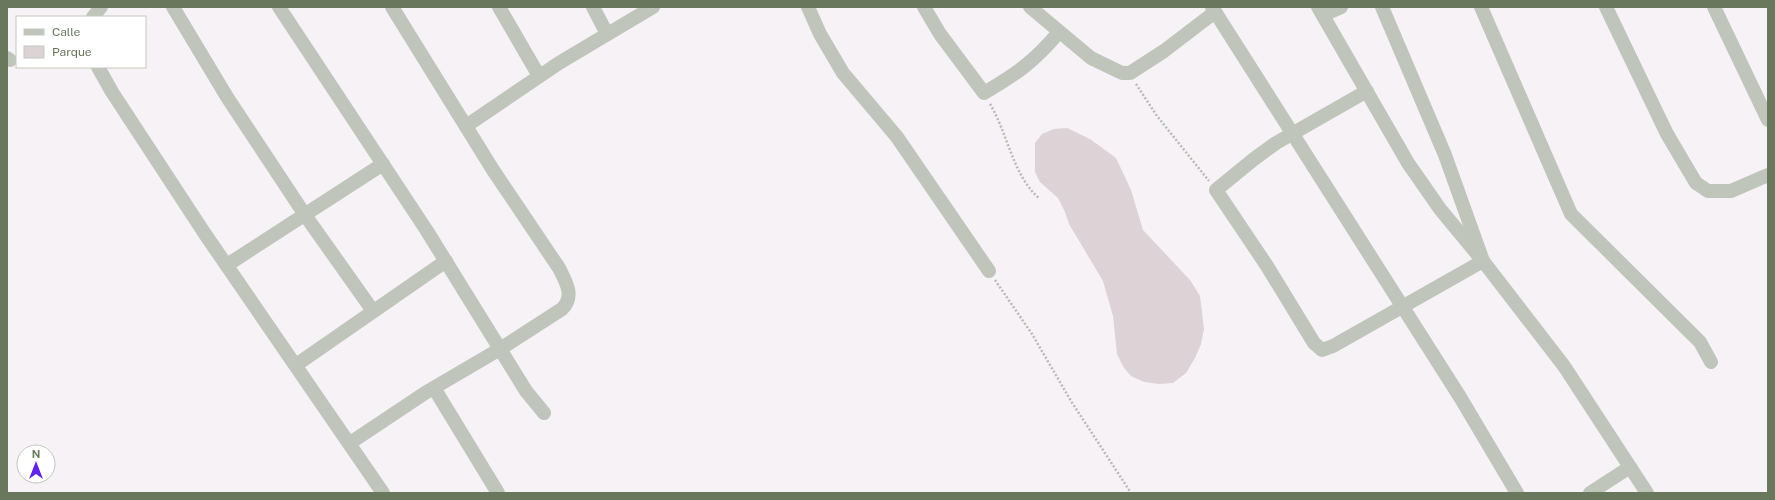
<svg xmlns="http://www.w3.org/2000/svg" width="1775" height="500" font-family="'Public Sans',sans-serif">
	<rect width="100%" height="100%" fill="#f6f2f5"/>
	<path fill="#ddd3d6" d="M 1067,128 L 1090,139 L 1116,158 L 1131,190 L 1143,230 L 1190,280 L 1200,296 L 1204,329 L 1201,344 L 1195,358 L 1186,373 L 1173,383 L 1159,384 L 1144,382 L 1131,376 L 1124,368 L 1117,354 L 1113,316 L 1103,281 L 1069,224 L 1065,212 L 1058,198 L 1040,182 L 1035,172 L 1035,143 L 1042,134 L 1054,129 Z"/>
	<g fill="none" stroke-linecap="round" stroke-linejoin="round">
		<g stroke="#b8bbb4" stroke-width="2.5" stroke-dasharray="2 2" stroke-linecap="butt">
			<path d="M 1136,84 L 1157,116 L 1209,181"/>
			<path d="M 990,104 C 1008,134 1013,176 1039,198"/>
			<path d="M 995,280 L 1032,334 L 1071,401 L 1131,493"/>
		</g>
		<g stroke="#c0c5bc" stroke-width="14">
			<path d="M 173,7 L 227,97 L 305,215 L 373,311"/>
			<path d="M 279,7 L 427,231 L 526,391 L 544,413"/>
			<path d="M 499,7 L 539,76"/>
			<path d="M 593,7 L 607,34"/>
			<path d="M 808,7 L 820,34 L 843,73 L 897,137 L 989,271"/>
			<path d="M 924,7 L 940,34 L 984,93 C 1016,74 1034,62 1059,32"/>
			<path d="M 1030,7 L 1091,58 L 1122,73 L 1130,73 L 1164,51 L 1215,12"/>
			<path d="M 1212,7 L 1460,397 L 1517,493"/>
			<path d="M 1318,7 L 1408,163 L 1440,209 L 1483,261 L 1333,346 L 1322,350 L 1314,343 L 1267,266 L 1216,190 L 1254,159 L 1276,143 L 1367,91"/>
			<path d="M 1382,7 L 1445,155 L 1483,261 L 1564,366 L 1647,493"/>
			<path d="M 1481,7 L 1571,214 L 1700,342 L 1711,362"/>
			<path d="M 1606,7 L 1667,134 L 1696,183 L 1708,191 L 1731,191 L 1768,175"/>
			<path d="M 1714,7 L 1768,120"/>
			<path d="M 1323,15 L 1341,7"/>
			<path d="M 93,17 L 101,7"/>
			<path d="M 7,58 L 10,60"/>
			<path d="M 98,67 L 112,92 L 205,234 L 383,493"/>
			<path d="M 466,126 L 559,63 L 653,7"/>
			<path d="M 227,265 L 383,164"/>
			<path d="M 296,365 L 446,261"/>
			<path d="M 434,388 L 498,493"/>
			<path d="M 350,443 L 425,393 L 500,349 L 562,309 C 575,296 566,282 559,268 L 493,170 L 392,7"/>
			<path d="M 1590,493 L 1630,467"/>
		</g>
	</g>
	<rect width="1775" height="500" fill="none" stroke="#69785c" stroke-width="16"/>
	<rect x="16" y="16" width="130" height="52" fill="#ffffff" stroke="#c3c9be"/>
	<rect x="24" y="29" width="20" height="6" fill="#c0c5bc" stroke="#c3c9be"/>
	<text x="52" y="36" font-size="12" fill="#69785c">Calle</text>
	<rect x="24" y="46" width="20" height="12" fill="#ddd3d6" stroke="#c3c9be"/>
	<text x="52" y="56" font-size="12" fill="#69785c">Parque</text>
	<g transform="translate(36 464)"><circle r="19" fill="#ffffff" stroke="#c3c9be"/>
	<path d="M0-3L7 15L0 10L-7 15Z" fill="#6224e4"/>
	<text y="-6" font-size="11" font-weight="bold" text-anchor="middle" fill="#69785c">N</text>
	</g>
</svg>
